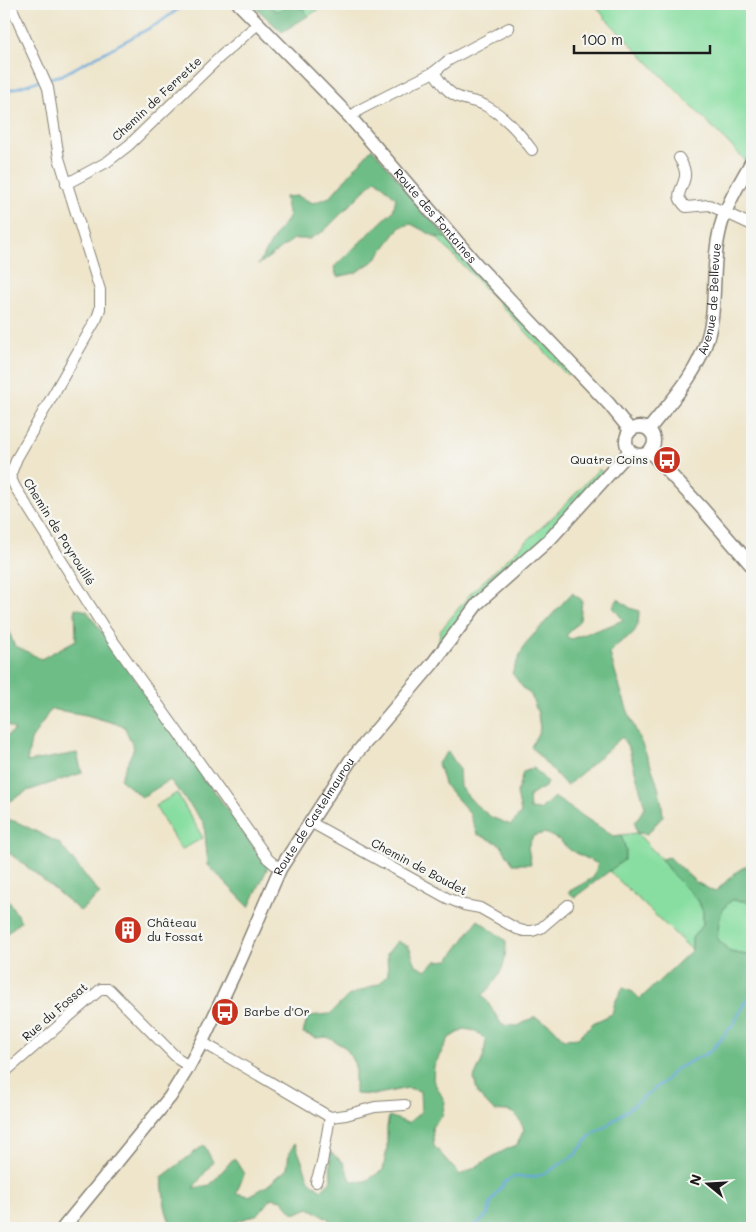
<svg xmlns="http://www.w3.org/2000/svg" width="756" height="1232" font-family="Mali,sans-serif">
	<rect width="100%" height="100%" fill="#f6f6f2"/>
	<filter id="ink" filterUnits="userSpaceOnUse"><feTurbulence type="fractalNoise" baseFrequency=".02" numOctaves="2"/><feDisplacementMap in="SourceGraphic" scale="10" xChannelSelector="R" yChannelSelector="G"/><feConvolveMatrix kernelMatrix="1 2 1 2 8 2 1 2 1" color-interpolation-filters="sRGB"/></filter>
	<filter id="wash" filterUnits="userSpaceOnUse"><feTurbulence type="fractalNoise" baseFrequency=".0096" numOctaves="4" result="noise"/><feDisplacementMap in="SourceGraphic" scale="20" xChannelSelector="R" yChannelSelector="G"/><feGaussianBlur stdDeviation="1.12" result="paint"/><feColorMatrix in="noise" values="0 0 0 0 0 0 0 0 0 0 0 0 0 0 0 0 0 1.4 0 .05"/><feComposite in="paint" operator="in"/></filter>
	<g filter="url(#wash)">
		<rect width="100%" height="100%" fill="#eee5cb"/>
		<g fill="#88dea1" stroke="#527d5e">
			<path d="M 266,4 L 327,4 L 308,16 L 304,9 L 294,6 L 276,11 Z"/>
			<path d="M 595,4 L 752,4 L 752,149 L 746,161 L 605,18 Z"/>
			<path d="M 436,237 L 447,238 L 571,371 L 567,375 Z"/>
			<path d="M 599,469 L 603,473 L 558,524 L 438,649 L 440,631 L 472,592 L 558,512 Z"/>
			<path d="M 177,793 L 203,838 L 181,850 L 155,806 Z"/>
			<path d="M 637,833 L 661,859 L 672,874 L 698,900 L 703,912 L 703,924 L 692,938 L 692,950 L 609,871 L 624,859 L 626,850 L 621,835 Z"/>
			<path d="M 732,900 L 745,901 L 752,908 L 752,956 L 730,952 L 717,938 C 719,923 719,909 732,900 Z"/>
		</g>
		<g fill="#6ebd87" stroke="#456c52" fill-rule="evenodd">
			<path d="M 252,4 L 266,4 L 276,11 L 294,6 L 304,9 L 308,16 L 282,32 Z"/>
			<path d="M 372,148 L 447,238 L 436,237 L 411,224 L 400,227 L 375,260 L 355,273 L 337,277 L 334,267 L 393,211 L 396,198 L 376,179 L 324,231 L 309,239 L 294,239 L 258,265 L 277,233 L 289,217 L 285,197 L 297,196 L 313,203 L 330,197 Z"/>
			<path d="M 572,593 L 582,600 L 580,620 L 566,636 L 571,639 C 589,632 606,628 623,620 L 613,607 L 618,599 L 630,608 L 639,611 C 639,643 622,633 610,654 C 615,671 620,689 626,706 C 639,742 661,778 663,816 L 647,834 L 637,833 L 635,822 L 645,807 L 629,749 L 622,737 L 567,786 L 531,747 L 540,729 L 538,714 L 531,695 L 523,688 L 512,673 L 525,644 Z"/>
			<path d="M 75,608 L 87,611 L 268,867 L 249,907 L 208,865 L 204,823 L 170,780 L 142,797 L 120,779 L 134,748 L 124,726 L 86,715 L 51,709 L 31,740 L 27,762 L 77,753 L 82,773 L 27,791 L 4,805 L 4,738 L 15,730 L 4,723 L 4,618 L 14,645 L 41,659 L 76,640 Z"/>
			<path d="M 448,751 L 459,769 L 460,787 L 475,804 L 491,817 L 511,825 L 521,813 L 517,793 L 523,772 L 534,768 L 547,782 L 545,787 L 529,796 L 530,809 L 540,810 L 554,797 L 613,836 L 621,835 L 626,850 L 624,860 L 575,897 L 568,892 L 593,878 L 598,864 L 570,850 L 559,840 L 545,833 L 533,836 L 528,847 L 531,864 L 513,864 L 500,844 L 477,834 L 469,812 L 444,784 L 438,763 Z"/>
			<path d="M 4,818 L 17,822 L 59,843 L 100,894 L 80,911 L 35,873 L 9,853 L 4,854 Z"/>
			<path d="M 669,857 L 696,882 L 715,892 L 736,872 L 752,862 L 752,908 L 745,901 L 732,900 C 719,909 719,923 717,938 L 730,952 L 752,956 L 752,1228 L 331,1228 L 329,1219 L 309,1208 L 294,1214 L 282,1200 L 271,1198 L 258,1214 L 227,1225 L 225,1228 C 216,1228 183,1230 177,1228 C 164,1224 163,1189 162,1177 L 204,1145 L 213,1162 L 193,1188 L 210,1185 L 234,1158 L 244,1174 L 236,1193 L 249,1196 L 267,1186 L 287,1169 L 289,1153 L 295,1143 L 309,1180 L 321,1190 L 331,1180 L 330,1152 L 343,1162 L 352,1182 L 366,1181 L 383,1170 L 387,1149 L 387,1127 L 389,1116 L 408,1123 L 421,1112 L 420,1091 L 408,1088 L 373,1095 L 355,1094 L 355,1065 L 346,1048 L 327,1037 L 317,1038 L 303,1033 L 308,1016 L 330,1014 L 348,996 L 380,983 L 388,974 L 387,954 L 397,941 L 409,947 L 416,965 L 426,970 L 436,961 L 449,960 L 478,920 L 506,941 C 506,967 500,977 483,995 L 502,1025 L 518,1026 L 534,1017 L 551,1025 L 564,1039 L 578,1038 L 593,1023 L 612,1014 L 615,1002 L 623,988 L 633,992 L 640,999 L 692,950 L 692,938 L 703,924 L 703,912 L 698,900 L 672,874 L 661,859 ZM 464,1029 L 476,1031 L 486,1041 L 483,1058 L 474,1078 L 478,1094 L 494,1111 C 514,1110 515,1112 524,1129 L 517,1145 C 497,1152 480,1166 460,1175 L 434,1146 L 432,1127 L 442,1116 L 445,1102 L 433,1080 L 434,1066 L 449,1038 Z"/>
			<path d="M 4,897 L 8,900 L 21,921 L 4,936 Z"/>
		</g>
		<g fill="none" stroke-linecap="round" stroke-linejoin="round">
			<g stroke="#67a9db" stroke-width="2.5">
				<path d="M 46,79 L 62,75 L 159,23 L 185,4"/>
				<path d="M 4,92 L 41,80"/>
				<path d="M 469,1228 L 480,1222 L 488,1214 L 491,1202 L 505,1182 L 513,1177 L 534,1177 L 546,1173 L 575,1155 L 591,1135 L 605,1127 L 666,1080 L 674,1070 L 711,1051 L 735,1022 L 739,1013 L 752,993"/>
			</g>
		</g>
	</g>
	<g filter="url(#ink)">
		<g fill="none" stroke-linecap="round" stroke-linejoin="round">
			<g stroke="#858074" stroke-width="12">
				<g id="minor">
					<path d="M 10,4 L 48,88 L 59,158 L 100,290 L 100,309 L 97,318 L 17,458 L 10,476 L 15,487 L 106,631 L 268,859 L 280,869"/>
					<path d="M 434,72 C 441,83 448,94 461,98 C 468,101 477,101 484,105 C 505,116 518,131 532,150"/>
					<path d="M 350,117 L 361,109 L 434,72 L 449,60 L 509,28"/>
					<path d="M 679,158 C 683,164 686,170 685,177 C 682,192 673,194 686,207 L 709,205 L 752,225"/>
					<path d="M 66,184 L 107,162 L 129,145 L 220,57 L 259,23"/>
					<path d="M 310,822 L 447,898 L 464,905 L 480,908 L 517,929 L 524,931 L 532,931 L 541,928 L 568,905"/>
					<path d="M 202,1042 L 330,1117 L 346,1115 L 375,1107 L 405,1105"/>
					<path d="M 4,1073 L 101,989 L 109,989 L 179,1060 L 189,1066"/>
					<path d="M 316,1182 L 322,1163 L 330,1117"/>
				</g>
			</g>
			<g stroke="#858074" stroke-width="15">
				<g id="tertiary">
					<path id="s1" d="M 239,4 L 350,117 L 477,265 L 609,404 L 630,430"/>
					<circle cx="640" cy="441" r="14"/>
					<path id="s2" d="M 649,429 C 671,401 696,376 707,340 C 718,305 711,269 719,234 C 724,208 739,184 752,161"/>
					<path d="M 649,451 L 701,507 L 752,566"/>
					<path id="s3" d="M 63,1228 L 170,1097 L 189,1066 L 202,1042 L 240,961 L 280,869 L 350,761 L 433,663 L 478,603 L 551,538 L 630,451"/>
				</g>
			</g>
			<use href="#minor" stroke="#fff" stroke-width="10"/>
			<use href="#tertiary" stroke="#fff" stroke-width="12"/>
		</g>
	</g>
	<defs>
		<g id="bus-disc" transform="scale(1.4375)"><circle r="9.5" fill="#c8321e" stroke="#f6f6f2"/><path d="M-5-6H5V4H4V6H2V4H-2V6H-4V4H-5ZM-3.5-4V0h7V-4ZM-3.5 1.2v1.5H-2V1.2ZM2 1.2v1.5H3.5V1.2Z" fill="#fff"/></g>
		<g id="building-disc" transform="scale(1.4375)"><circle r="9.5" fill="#c8321e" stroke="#f6f6f2"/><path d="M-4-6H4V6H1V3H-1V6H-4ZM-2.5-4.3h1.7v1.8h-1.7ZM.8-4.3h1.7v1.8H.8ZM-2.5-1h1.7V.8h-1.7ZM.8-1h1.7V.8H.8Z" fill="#fff"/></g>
	</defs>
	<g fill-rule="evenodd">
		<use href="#bus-disc" x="667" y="460"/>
		<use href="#building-disc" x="128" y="930"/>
		<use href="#bus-disc" x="225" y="1012"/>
	</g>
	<g text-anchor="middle" stroke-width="5" stroke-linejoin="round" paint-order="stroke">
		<g font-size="12" fill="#1c1c1c" stroke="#f6f6f2">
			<text transform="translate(157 99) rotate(-43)" y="4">Chemin de Ferrette</text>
			<text dy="4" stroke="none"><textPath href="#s1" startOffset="289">Route des Fontaines</textPath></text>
			<text dy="4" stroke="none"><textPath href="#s2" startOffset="148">Avenue de Bellevue</textPath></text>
			<text transform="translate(59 532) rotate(58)" y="4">Chemin de Payrouillé</text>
			<text dy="4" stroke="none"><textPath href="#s3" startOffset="485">Route de Castelmaurou</textPath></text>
			<text transform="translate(419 867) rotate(28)" y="4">Chemin de Boudet</text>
			<text transform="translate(55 1012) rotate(-41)" y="4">Rue du Fossat</text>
		</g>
		<g font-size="12" fill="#1c1c1c" stroke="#f6f6f2" text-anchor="start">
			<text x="648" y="464" text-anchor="end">Quatre Coins</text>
			<text x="147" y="927">Château<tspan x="147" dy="14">du Fossat</tspan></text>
			<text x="244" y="1016">Barbe d'Or</text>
		</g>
	</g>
	<rect width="756" height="1232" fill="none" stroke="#f6f6f2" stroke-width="20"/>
	<g transform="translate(708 1184) rotate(288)" stroke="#f6f6f2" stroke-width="4" paint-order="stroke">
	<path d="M0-4L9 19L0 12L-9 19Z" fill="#1c1c1c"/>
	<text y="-8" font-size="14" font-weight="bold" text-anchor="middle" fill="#1c1c1c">N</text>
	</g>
	<path d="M574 45v8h136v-8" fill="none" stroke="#1c1c1c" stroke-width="2.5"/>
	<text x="581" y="45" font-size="15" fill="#1c1c1c" stroke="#f6f6f2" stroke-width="4" paint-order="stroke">100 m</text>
</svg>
